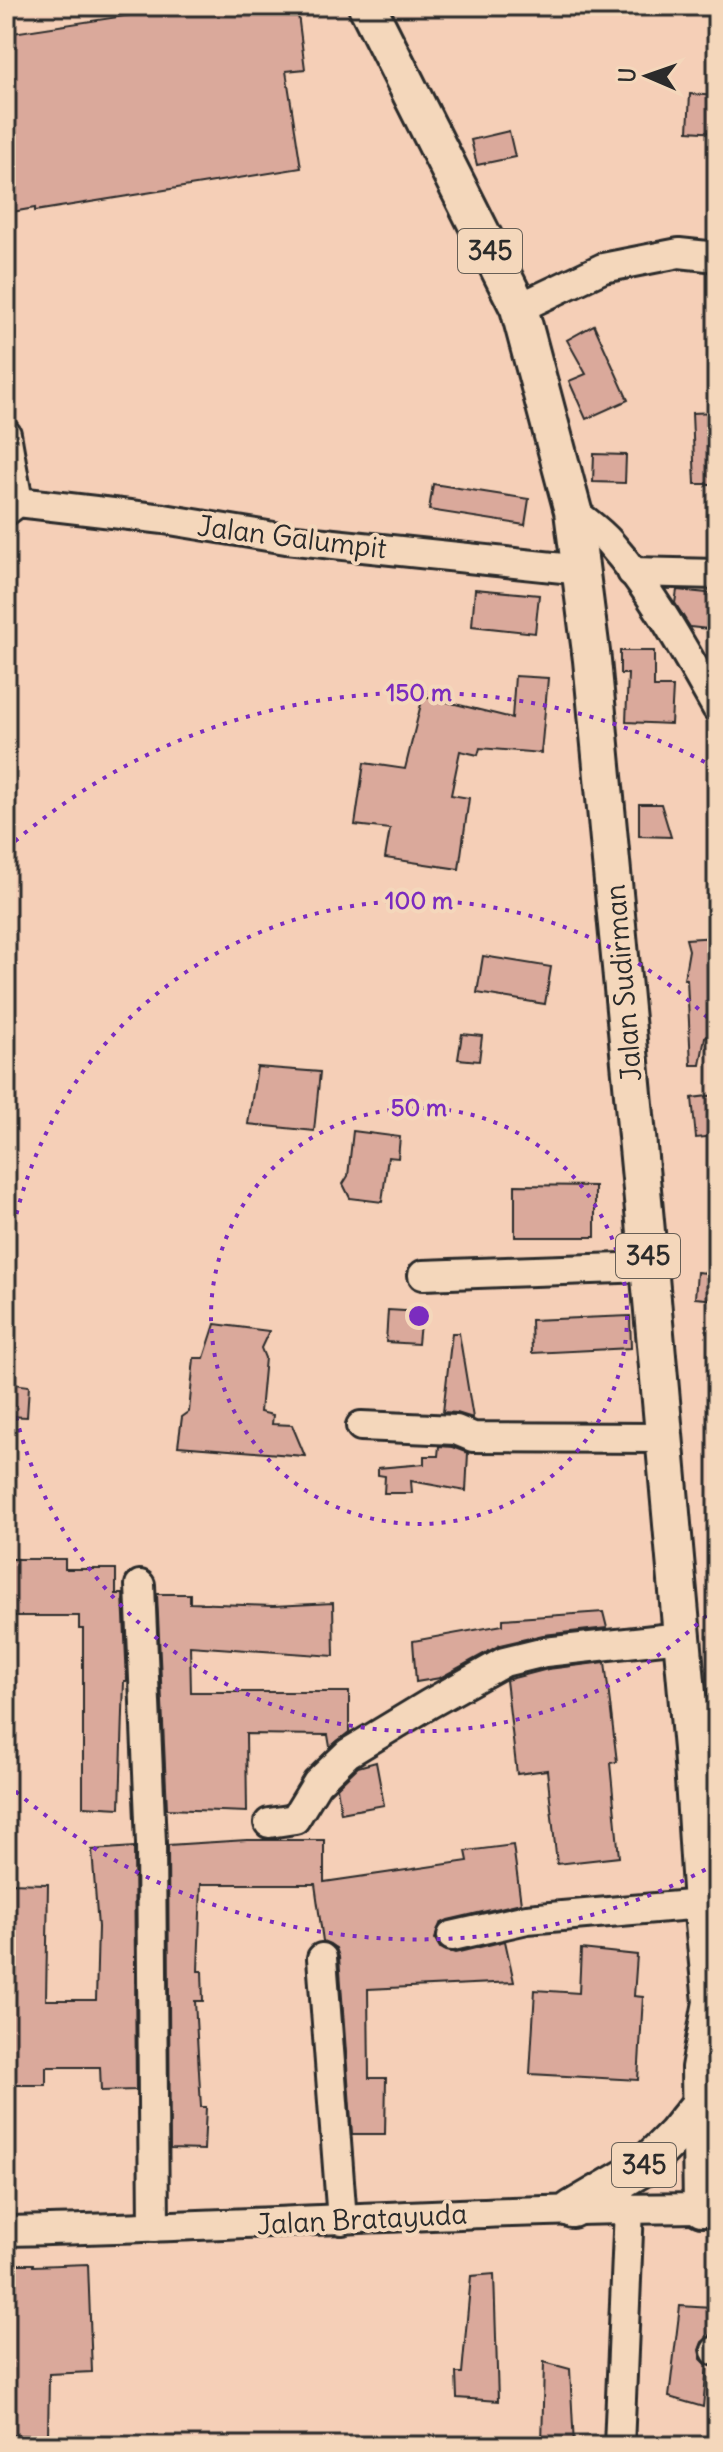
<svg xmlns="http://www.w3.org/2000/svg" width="723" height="2452" font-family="Delius,sans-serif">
	<rect width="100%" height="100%" fill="#f5cfb7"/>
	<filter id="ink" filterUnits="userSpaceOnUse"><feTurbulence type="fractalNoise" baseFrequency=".0125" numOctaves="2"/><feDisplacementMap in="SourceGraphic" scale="16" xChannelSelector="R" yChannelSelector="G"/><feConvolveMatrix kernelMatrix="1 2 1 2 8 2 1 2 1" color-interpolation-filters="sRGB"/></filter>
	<g filter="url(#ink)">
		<g fill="#daa99b" stroke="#2b2b2b" stroke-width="2">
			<path d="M 129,6 L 297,6 L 305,69 L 286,71 L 301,168 L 35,211 L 35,208 L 6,213 L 6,34 L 131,15 Z"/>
			<path d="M 690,94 L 717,96 L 717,133 L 688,131 Z"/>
			<path d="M 509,131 L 515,157 L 477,165 L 471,140 Z"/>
			<path d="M 594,325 L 628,400 L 586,419 L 569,381 L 586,374 L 567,340 Z"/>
			<path d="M 717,412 L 717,484 L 695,484 L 692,413 Z"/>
			<path d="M 594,454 L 626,455 L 625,483 L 593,482 Z"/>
			<path d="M 433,484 L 529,499 L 525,525 L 429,510 Z"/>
			<path d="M 475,589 L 539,595 L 535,633 L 472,626 Z"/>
			<path d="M 677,590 L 717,594 L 717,630 L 690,627 L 675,603 Z"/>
			<path d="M 620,651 L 654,651 L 654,687 L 673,687 L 671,724 L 626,722 L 628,674 L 620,674 Z"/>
			<path d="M 515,676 L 548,678 L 541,753 L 480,748 L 478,755 L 460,751 L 451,795 L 469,798 L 459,869 L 385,858 L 390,829 L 355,825 L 364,763 L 405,769 L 423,696 L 512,718 Z"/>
			<path d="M 639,804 L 661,804 L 671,837 L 639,836 Z"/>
			<path d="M 717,937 L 717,975 L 712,1002 L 717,1002 L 717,1036 L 705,1037 L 700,1065 L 691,1065 L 687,979 L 684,979 L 689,950 L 686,939 Z"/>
			<path d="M 483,956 L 551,967 L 545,1004 L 477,993 Z"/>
			<path d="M 462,1034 L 482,1036 L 479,1061 L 458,1059 Z"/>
			<path d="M 257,1067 L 320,1072 L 314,1131 L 248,1124 Z"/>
			<path d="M 717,1095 L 717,1136 L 696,1138 L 692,1098 Z"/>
			<path d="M 353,1131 L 400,1137 L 398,1158 L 388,1157 L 382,1202 L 350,1198 L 343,1184 L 348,1176 Z"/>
			<path d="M 515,1185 L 595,1186 L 595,1237 L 515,1237 Z"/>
			<path d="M 697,1272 L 717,1274 L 717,1300 L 695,1298 Z"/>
			<path d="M 388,1310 L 421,1312 L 418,1344 L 386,1342 Z"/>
			<path d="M 630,1316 L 631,1348 L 532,1353 L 531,1320 Z"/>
			<path d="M 215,1324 L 269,1331 L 261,1348 L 265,1358 L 260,1412 L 273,1415 L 272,1424 L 292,1425 L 305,1456 L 178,1446 L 182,1417 L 189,1412 L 194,1358 L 204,1358 Z"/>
			<path d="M 452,1333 L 459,1333 L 473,1418 L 457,1413 L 443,1412 Z"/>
			<path d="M 6,1383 L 29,1386 L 27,1417 L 6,1416 Z"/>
			<path d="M 439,1446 L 452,1447 L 468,1453 L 466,1491 L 411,1481 L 412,1493 L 384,1493 L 385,1476 L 378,1475 L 378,1468 L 424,1464 L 424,1456 L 438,1456 Z"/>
			<path d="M 6,1559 L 65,1559 L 65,1569 L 116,1569 L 116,1594 L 123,1594 L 127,1681 L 124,1681 L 120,1808 L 83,1806 L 83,1629 L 79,1629 L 79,1616 L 6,1616 Z"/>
			<path d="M 157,1594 L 190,1594 L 190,1603 L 273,1606 L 333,1603 L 334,1656 L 190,1646 L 191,1692 L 349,1692 L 349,1732 L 330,1747 L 328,1735 L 246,1734 L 247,1812 L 167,1809 Z"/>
			<path d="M 603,1612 L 607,1628 L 543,1635 L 500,1645 L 440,1678 L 416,1682 L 413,1641 L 503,1625 L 503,1619 Z"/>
			<path d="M 605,1662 L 617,1762 L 610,1763 L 619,1857 L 557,1864 L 547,1770 L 517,1774 L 506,1680 L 548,1669 Z"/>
			<path d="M 376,1762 L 384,1805 L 341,1813 L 337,1787 L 358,1767 Z"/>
			<path d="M 247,1840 L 324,1840 L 324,1882 L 468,1861 L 466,1851 L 513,1845 L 521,1903 L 448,1920 L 440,1924 L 435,1939 L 440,1948 L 455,1953 L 505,1941 L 514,1982 L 368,1989 L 369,2078 L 386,2078 L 385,2134 L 352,2134 L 339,1957 L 336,1948 L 323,1941 L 315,1884 L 201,1884 L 198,1971 L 202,1971 L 203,2001 L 195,2001 L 201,2107 L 206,2107 L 204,2150 L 170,2149 L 168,1845 Z"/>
			<path d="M 134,1847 L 136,2090 L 101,2091 L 100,2067 L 46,2067 L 46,2085 L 6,2085 L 6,1883 L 48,1884 L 46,2000 L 96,2000 L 98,1927 L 92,1850 Z"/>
			<path d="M 581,1949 L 637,1955 L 634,1996 L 643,1997 L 638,2080 L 530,2074 L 535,1990 L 579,1993 Z"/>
			<path d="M 6,2264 L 33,2264 L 33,2266 L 88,2264 L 92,2372 L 49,2374 L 48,2436 L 11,2435 L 12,2363 L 6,2363 Z"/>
			<path d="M 494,2274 L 498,2401 L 457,2398 L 456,2373 L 462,2373 L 471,2276 Z"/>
			<path d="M 680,2306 L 712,2308 L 710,2336 L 702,2342 L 699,2350 L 701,2359 L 707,2365 L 703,2407 L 669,2397 Z"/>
			<path d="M 544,2362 L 570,2369 L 574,2446 L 542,2446 Z"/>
		</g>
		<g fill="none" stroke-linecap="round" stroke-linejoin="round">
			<g stroke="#2b2b2b" stroke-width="34">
				<g id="minor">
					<path d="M 519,308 L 603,268 L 679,253 L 717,257"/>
					<path d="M 6,434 L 18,502"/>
					<path d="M 6,511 L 18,502 L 164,519 L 286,539 L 582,570"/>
					<path d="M 573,511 C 585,521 600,531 610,543 C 653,592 685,652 717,708"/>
					<path d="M 632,572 L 717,574"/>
					<path d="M 423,1275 L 649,1267"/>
					<path d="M 361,1426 L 456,1430 L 473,1437 L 664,1438"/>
					<path d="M 140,1585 L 151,1843 L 154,2227"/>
					<path d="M 269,1823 L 295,1819 L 317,1783 L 348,1753 L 429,1704 L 504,1662 L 545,1652 L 681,1637"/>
					<path d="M 452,1936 L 527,1919 L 702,1904"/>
					<path d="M 322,1958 L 342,2220"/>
					<path d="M 6,2231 C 238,2227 470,2209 702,2208"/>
					<path d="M 716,2351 L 717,2351"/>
					<path d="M 619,2446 L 629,2208"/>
				</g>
			</g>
			<g stroke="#2b2b2b" stroke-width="42">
				<g id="major">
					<path d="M 367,6 L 519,308 L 573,511 L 592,660 L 645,1221 L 692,1749 L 702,1904 L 712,2002 L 700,2068 L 702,2208 L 717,2208"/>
					<path d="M 572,2209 L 642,2168 L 675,2135 L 701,2103"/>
				</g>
			</g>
			<use href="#minor" stroke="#f4d7bb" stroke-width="28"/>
			<use href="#major" stroke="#f4d7bb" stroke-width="36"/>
		</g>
	</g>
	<g fill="none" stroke="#7b2cbf" stroke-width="4" stroke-dasharray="4 8">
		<circle cx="419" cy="1316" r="208"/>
		<path d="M715 1607A415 415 0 0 1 6 1359M6 1273A415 415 0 0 1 715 1025"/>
		<path d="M716 1864A623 623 0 0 1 6 1783M6 849A623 623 0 0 1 716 768"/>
	</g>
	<g text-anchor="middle" stroke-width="8" stroke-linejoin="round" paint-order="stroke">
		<g fill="#f4d7bb" stroke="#675f56" stroke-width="2">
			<rect x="458" y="229" width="64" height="44" rx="6"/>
			<rect x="616" y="1234" width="64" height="44" rx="6"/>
			<rect x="612" y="2143" width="64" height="44" rx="6"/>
		</g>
		<g font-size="26" font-weight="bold" fill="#2b2b2b">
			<text x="490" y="260">345</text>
			<text x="648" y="1265">345</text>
			<text x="644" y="2174">345</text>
		</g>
		<g font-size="28" fill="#2b2b2b" stroke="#f4d7bb">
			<text transform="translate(292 537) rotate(7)" y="10">Jalan Galumpit</text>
			<text transform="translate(623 983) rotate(-95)" y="10">Jalan Sudirman</text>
			<text transform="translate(362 2219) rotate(-3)" y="10">Jalan Bratayuda</text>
		</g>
	</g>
	<circle cx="419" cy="1316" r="12" fill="#7b2cbf" stroke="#f4d7bb" stroke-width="4"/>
	<g font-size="24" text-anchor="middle" font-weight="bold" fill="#7b2cbf" stroke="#f4d7bb" stroke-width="8" stroke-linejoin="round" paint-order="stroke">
		<text x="419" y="701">150 m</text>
		<text x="419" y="909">100 m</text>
		<text x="419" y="1116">50 m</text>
	</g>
	<rect width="723" height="2452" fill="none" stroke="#f4d7bb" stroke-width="32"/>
	<rect x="16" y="16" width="691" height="2420" fill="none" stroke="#2b2b2b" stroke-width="3" filter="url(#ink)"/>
	<g transform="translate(647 76) rotate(272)" stroke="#f4d7bb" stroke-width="6" paint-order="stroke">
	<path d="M0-6L14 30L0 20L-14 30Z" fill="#2b2b2b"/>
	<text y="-12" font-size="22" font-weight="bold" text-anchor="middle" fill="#2b2b2b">U</text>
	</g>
</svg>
